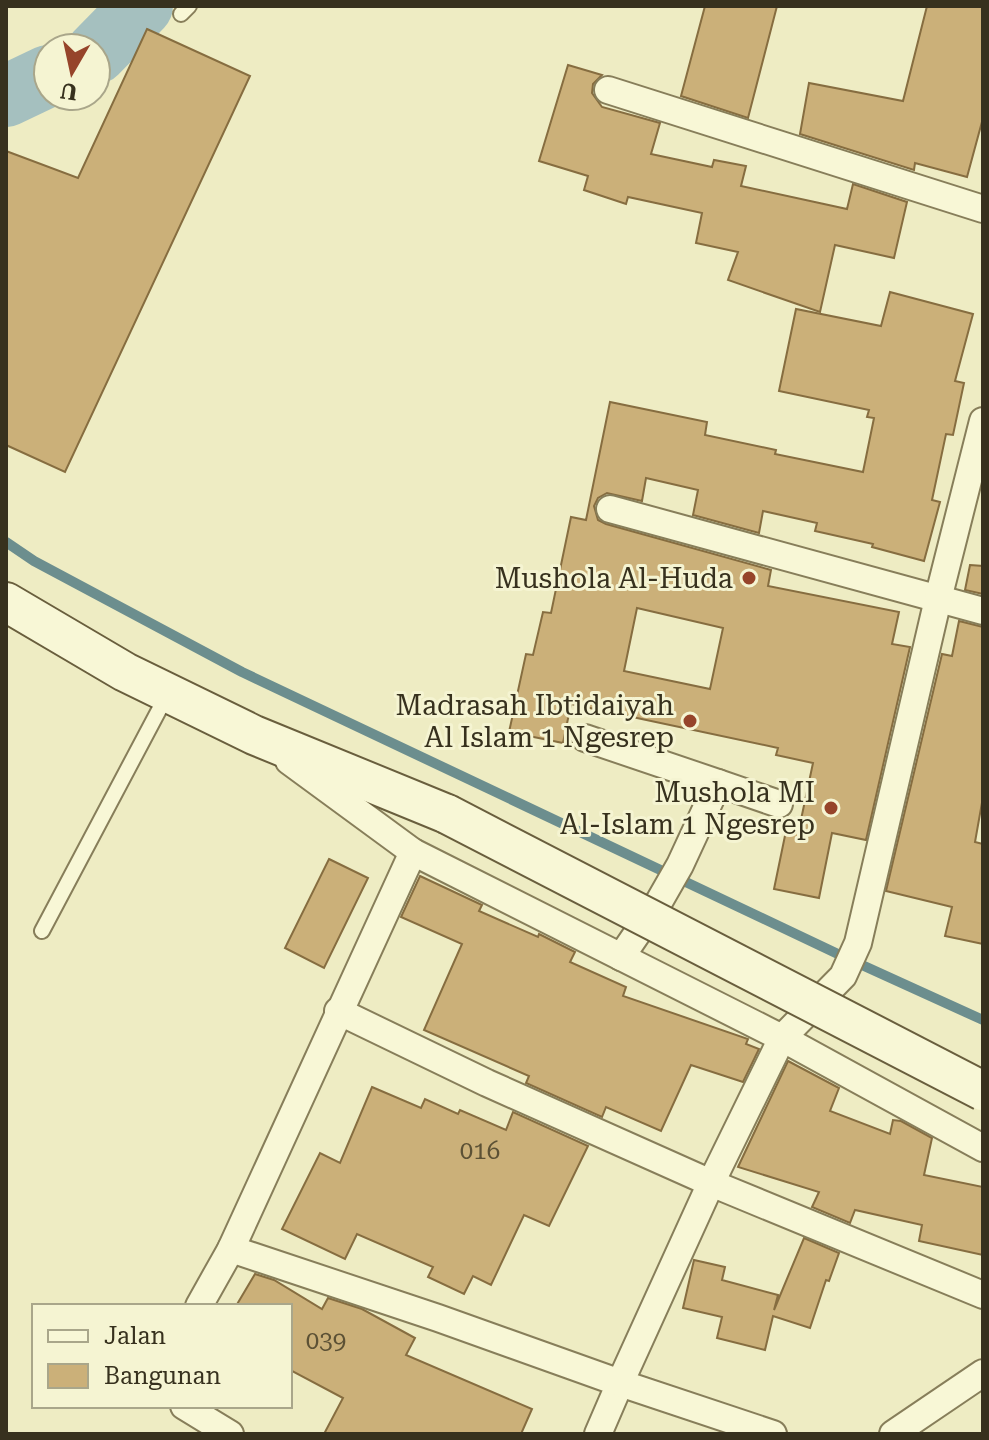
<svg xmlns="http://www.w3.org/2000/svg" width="989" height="1440" font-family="'Roboto Serif',serif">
	<rect width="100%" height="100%" fill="#eeecc3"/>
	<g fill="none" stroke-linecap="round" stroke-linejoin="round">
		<path stroke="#6c8e8e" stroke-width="10" d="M 6,542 L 34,561 L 242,672 L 840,955 L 983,1020"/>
		<g stroke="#a5c0bf" stroke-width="62">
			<path d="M 96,53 L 142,6"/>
			<path d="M 6,96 L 48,76"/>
		</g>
	</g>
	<g fill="#cbb079" stroke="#866d40" stroke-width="2" fill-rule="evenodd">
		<path d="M 705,6 L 777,6 L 748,118 L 681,96 Z"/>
		<path d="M 927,6 L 983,6 L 983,118 L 967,177 L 915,163 L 914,170 L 800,134 L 809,83 L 903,101 Z"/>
		<path d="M 147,29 L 250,76 L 65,472 L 6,445 L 6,151 L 78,178 Z"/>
		<path d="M 568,65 L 602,75 L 593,84 L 592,93 L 602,107 L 660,123 L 651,154 L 712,167 L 714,160 L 746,166 L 741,186 L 847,209 L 853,184 L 907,202 L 894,258 L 835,245 L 820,312 L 728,280 L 738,252 L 696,243 L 702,213 L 628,197 L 626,204 L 584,190 L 588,176 L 539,161 Z"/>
		<path d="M 890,292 L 973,314 L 955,381 L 964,383 L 953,435 L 946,434 L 932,500 L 940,502 L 924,561 L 872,547 L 873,544 L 815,531 L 817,523 L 763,511 L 759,533 L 693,515 L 698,490 L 646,478 L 642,501 L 607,493 L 598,498 L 594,506 L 598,520 L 606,524 L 771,570 L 768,586 L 899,612 L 892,644 L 910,647 L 866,840 L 832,833 L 819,898 L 774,889 L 787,826 L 799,829 L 813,763 L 776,755 L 778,748 L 571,704 L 563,743 L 509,732 L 526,654 L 533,655 L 543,612 L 551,613 L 571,517 L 586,520 L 610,402 L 707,422 L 705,435 L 776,450 L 775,454 L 863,472 L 874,418 L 867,417 L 869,410 L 779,391 L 796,309 L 881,326 ZM 637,608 L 723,628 L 710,689 L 624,671 Z"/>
		<path d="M 970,565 L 983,566 L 983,594 L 965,590 Z"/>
		<path d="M 959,621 L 983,627 L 983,797 L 975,842 L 983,844 L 983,944 L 945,936 L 952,907 L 886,891 L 942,654 L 952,656 Z"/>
		<path d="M 329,859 L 368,878 L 324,968 L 285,948 Z"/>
		<path d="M 420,876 L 482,905 L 479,911 L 538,937 L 539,934 L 575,952 L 570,962 L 626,987 L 623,996 L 748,1039 L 746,1044 L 759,1049 L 743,1082 L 691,1065 L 661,1131 L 606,1107 L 602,1117 L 526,1083 L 529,1076 L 424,1030 L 462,944 L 401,917 Z"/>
		<path d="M 788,1061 L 839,1088 L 830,1111 L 890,1134 L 893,1120 L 901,1121 L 932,1138 L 924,1175 L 983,1187 L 983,1255 L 919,1241 L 922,1225 L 855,1210 L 850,1223 L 812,1207 L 819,1192 L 738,1167 Z"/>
		<path d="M 372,1087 L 421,1108 L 425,1099 L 458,1114 L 460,1110 L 506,1130 L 513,1112 L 588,1146 L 549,1226 L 524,1215 L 491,1285 L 473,1276 L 464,1294 L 428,1277 L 433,1267 L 357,1234 L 345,1259 L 282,1229 L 320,1153 L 340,1163 Z"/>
		<path d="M 804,1238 L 839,1253 L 829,1281 L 826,1280 L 810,1328 L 773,1316 L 765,1350 L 717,1338 L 722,1317 L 683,1308 L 694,1260 L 725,1267 L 722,1280 L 778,1295 L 774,1310 Z"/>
		<path d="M 255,1274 L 274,1280 L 322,1309 L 328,1298 L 362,1309 L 415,1338 L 406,1355 L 532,1409 L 521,1434 L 324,1434 L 343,1398 L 290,1370 L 290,1306 L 236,1306 Z"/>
	</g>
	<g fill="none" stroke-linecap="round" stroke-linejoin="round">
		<g stroke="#877e5a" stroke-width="18">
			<g id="service">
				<path d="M 181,14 L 189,6"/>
				<path d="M 42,931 L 168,693"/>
			</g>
		</g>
		<g stroke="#877e5a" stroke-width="30">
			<g id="minor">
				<path d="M 608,90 L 983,209"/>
				<path d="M 610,509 L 983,611"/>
				<path d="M 585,738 L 718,783 L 680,865 L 660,900 L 621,957"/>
				<path d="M 289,761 L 413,852 L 782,1038 L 983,1148"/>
				<path d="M 718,783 L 779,804"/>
				<path d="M 338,1011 L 487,1083 L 711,1183 L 983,1295"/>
				<path d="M 231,1249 L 438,1318 L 620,1383 L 598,1434"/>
				<path d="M 199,1306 L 231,1249 L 413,852"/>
				<path d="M 184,1406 L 230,1434"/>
				<path d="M 773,1434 L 620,1383 L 711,1183 L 782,1038 L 843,976 L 858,943 L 938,599 L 983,421"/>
				<path d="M 893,1434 L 983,1373"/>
			</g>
		</g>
		<g stroke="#695e3d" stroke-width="42">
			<path id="secondary" d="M 6,602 L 125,672 L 254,735 L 447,814"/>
		</g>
		<use href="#service" stroke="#f8f7d6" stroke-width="14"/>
		<use href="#minor" stroke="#f8f7d6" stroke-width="26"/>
		<use href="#secondary" stroke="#f8f7d6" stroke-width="38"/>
		<g stroke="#695e3d" stroke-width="42" stroke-linecap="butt">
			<path id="secondary-bridge" d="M 447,814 L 983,1091"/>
		</g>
		<use href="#secondary-bridge" stroke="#f8f7d6" stroke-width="38"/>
	</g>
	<g fill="#96442a" stroke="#f5f4d2" stroke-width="3">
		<circle cx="749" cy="578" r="8"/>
		<circle cx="690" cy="721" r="8"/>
		<circle cx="831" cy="808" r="8"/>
	</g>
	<g text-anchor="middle" stroke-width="6" stroke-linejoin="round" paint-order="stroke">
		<g font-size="24" fill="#5c5135">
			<text x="480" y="1159">016</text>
			<text x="326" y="1349">039</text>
		</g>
		<g font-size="28" fill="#37311e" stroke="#f5f4d2" text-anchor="end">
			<text x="733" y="588">Mushola Al-Huda</text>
			<text x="674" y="715">Madrasah Ibtidaiyah<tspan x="674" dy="32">Al Islam 1 Ngesrep</tspan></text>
			<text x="815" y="802">Mushola MI<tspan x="815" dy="32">Al-Islam 1 Ngesrep</tspan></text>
		</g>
	</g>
	<rect width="989" height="1440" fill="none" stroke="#37311e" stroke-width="16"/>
	<rect x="32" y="1304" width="260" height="104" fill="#f5f4d2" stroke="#a9a68a" stroke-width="2"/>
	<rect x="48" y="1330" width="40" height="12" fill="#f8f7d6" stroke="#a9a68a" stroke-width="2"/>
	<text x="104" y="1344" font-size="24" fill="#37311e">Jalan</text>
	<rect x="48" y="1364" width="40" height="24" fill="#cbb079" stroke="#a9a68a" stroke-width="2"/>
	<text x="104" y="1384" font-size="24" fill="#37311e">Bangunan</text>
	<g transform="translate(72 72) rotate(189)"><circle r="38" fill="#f5f4d2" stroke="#a9a68a" stroke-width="2"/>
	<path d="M0-6L14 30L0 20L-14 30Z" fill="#96442a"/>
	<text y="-12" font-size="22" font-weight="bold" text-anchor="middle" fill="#37311e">U</text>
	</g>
</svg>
